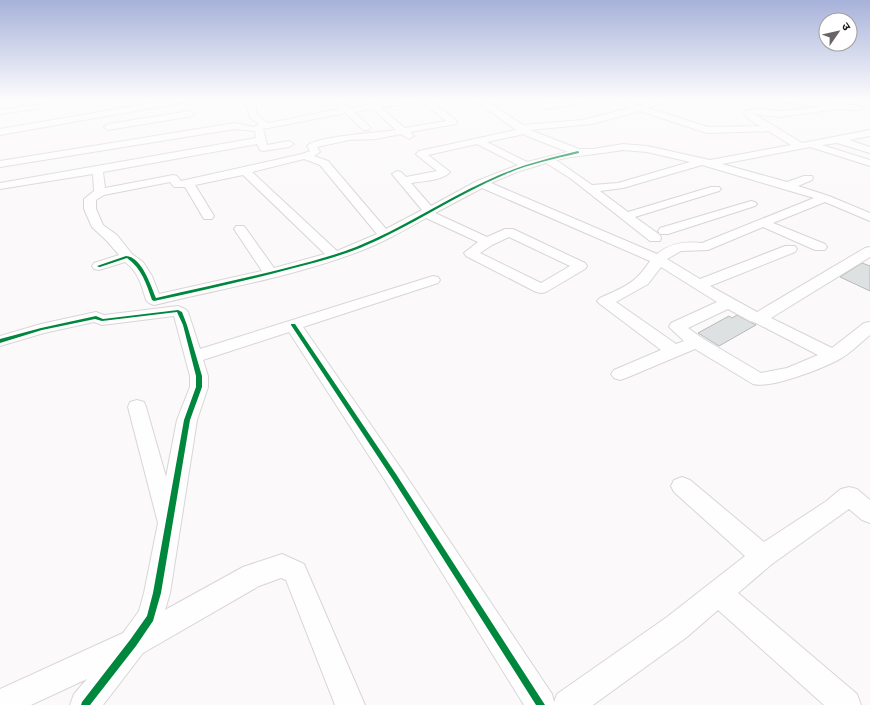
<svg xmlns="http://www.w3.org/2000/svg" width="870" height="705" font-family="Inter,'Noto Sans Devanagari',sans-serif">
	<rect width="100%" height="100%" fill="#fbf9fa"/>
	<g fill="#dde1e1" stroke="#b7baba">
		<path d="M 862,263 L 870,266 L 870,291 L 840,277 Z"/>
		<path d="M 737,315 L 756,325 L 719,346 L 698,333 L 729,316 L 732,318 Z"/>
	</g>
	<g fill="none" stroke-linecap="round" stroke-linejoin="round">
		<g stroke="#d9d5d7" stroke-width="2">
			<g id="street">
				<path d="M 170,100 L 189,100 L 185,102 L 0,135 L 0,129 Z"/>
				<path d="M 241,100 L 250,100 L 256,107 L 256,114 L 268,123 C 292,119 316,113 341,109 L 338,105 L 342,103 L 349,108 L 370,104 L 367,100 L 375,100 L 378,103 L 398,100 L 418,100 L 414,102 L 381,108 L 405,128 L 446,121 L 420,100 L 429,100 L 456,120 L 457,122 L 456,124 L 410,132 L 414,136 L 409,139 L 401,134 L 376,139 L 349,140 L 317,147 L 320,152 L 314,156 L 328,161 L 386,229 L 422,210 L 392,174 L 397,171 L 401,172 L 406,177 L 437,171 L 418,156 L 416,154 L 419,151 L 516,130 L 475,100 L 485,100 L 523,125 L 582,120 L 631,108 L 610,100 L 622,100 L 640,106 L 657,100 L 669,100 L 648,108 L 708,127 L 760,126 L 750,120 L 744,113 L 745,111 L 757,109 L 780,111 L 818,107 L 785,102 L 781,100 L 804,100 L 862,106 L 863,108 L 859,110 L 837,109 L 780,117 L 754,114 L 802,143 L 870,130 L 870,136 L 849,140 L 870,147 L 870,153 L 837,143 L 822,145 L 870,160 L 870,166 L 810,147 L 722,164 L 787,182 L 804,176 L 812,176 L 813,178 L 812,180 L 798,186 L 829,196 L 870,213 L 870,221 L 825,202 L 773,223 L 825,244 L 827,247 L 825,250 L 815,250 L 763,227 L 708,250 L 681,251 L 667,259 L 700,279 L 785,246 L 795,246 L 797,249 L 795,252 L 710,286 L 757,312 L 865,248 L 870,247 L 870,257 L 771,318 L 832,348 L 864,323 L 870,322 L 870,335 C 860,343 850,354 838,360 C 821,369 770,389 753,384 L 695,349 L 626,378 L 620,380 L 614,378 L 611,374 L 614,370 L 661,350 L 600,304 L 597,301 L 600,298 C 624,287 635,284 650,261 L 482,188 L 435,213 L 487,237 L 505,229 L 513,229 L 585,263 L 587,266 L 585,269 L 546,292 L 541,293 L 536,292 L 466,256 L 464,253 L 478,242 L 426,218 C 403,231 380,244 355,253 C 291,277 220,289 154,305 L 149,303 L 146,300 C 142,286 138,271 125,262 L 99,270 L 94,269 L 92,266 L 94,263 L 119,255 L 107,241 L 92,227 L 84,209 L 84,199 L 94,191 L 93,174 L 0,189 L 0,183 L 256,138 L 255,131 L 235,129 L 0,167 L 0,161 L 235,123 L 254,127 L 259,124 L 249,117 L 248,108 ZM 373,109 L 396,130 C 379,133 316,136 307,146 L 310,151 L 302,154 L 181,181 L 177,176 L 173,175 L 105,188 L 103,172 L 257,144 L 260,150 L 263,151 L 289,147 L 294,144 L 289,141 L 267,145 L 263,129 L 346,113 L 363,130 L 369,130 L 370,128 L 369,126 L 354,112 ZM 640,111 L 707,133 L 768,131 L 791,145 L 710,160 L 647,146 L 623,144 L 593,149 L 579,149 L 530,130 L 592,124 ZM 524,134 L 527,136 L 568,152 L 527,162 L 487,142 ZM 477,144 L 518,165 L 477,181 L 431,206 L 411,183 C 422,181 442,181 450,172 L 428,155 ZM 623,150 L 647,152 L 690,162 L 618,183 L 592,185 L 556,160 C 578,155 600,154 623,150 ZM 304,159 L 320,165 L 377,234 L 337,251 L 252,172 ZM 546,163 L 570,178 L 650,241 L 660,241 L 661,238 L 660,235 L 635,217 L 719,191 L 721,189 L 719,187 L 711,187 L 628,212 L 600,191 L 623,188 L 702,165 L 814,198 L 702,243 C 685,241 670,243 657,254 L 491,183 L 517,172 ZM 243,175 L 325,254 L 274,268 L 244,226 L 236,226 L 234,229 L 262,271 L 159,294 L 152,276 L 143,262 L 132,254 L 117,235 L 103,225 L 96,209 L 96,200 L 104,195 L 170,182 L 174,187 L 185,187 L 204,219 L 212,219 L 214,216 L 195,185 ZM 509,237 L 570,266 L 541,283 L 480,253 L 492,245 ZM 661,267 L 717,302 L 671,323 L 669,327 L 684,341 L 676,344 L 616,302 L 648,284 ZM 728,309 L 750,321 L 756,323 L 818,355 L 787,368 L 761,373 L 702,338 L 688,328 Z"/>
				<path d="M 531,100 L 541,100 L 550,104 L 572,100 L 589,100 L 585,102 L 549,109 Z"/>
				<path d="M 40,104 L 43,104 L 43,108 L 0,114 L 0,110 Z"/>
				<path d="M 190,111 L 194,114 L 193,116 L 108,130 L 104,127 L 108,124 Z"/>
				<path d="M 751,201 L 755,202 L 757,204 L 755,206 L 668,234 L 660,234 L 658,231 L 660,228 Z"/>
				<path d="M 433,276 L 438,277 L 440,280 L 438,283 L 303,327 L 402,470 L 552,694 L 554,702 L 557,694 L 667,617 L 745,556 L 674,492 L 671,486 L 674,480 L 682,477 L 690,480 L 764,542 L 825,502 L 841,489 L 849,487 L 857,489 L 870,500 L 870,523 L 862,520 L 849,509 L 772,564 L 738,593 L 857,694 L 861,705 L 824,705 L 718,610 L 687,637 L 593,705 L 524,705 L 386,482 L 289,332 L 203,360 L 208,376 L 208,387 L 197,420 L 170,593 L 165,610 L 243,567 L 282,554 L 304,564 L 365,705 L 335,705 L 286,580 L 281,578 L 259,586 L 143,653 L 103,705 L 70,705 L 74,694 L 87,679 L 31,705 L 0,705 L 0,689 L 123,633 L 139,611 L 144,593 L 158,523 L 128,407 L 130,402 L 137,400 L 144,402 L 146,407 L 166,477 L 177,420 L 190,387 L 190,376 L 174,316 L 102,325 L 94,322 L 44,333 L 0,346 L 0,336 L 41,324 L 96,312 L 104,315 L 178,306 L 185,309 L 188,312 L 200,349 Z"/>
			</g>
		</g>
		<use href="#street" fill="#fefefe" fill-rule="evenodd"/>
		<g stroke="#fff" stroke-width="3">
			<g id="cycleway">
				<path d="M 578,151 L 579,152 L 579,153 C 554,159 529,164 506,174 C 456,195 410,227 360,248 C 337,257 314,263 290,269 C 245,281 199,291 154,301 L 152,300 C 146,283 142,269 127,258 L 100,267 L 99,267 L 97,266 L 126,256 C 142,257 151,286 156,298 C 199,288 243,279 286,268 C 309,262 333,256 356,247 C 401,229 442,201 486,181 C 517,166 545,159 578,151 Z"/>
				<path d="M 178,310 L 182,312 L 187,325 L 202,376 L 202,387 L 190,420 L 161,593 L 153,621 L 136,646 L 90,705 L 81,705 L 82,702 L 130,640 L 147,616 L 153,593 L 184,420 L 196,387 L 196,376 L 183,325 L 177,312 L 102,321 L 95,319 L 42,330 L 0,343 L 0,339 L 41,328 L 96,316 L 103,319 Z"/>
				<path d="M 291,324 L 295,324 L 396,474 L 545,705 L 536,705 L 392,478 L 291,325 Z"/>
			</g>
		</g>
		<use href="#cycleway" fill="#00873e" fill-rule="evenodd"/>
	</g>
	<linearGradient id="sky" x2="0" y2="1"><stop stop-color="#a7b2da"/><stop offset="0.5" stop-color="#fdfcfd"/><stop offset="1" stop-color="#fdfcfd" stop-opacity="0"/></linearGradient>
	<rect width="870" height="199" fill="url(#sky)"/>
	<g transform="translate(838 32) rotate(56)"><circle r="19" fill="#ffffff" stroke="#a3a1a2"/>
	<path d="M0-3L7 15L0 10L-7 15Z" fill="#696466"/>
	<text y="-6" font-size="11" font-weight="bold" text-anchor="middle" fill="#1a1316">उ</text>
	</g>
</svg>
